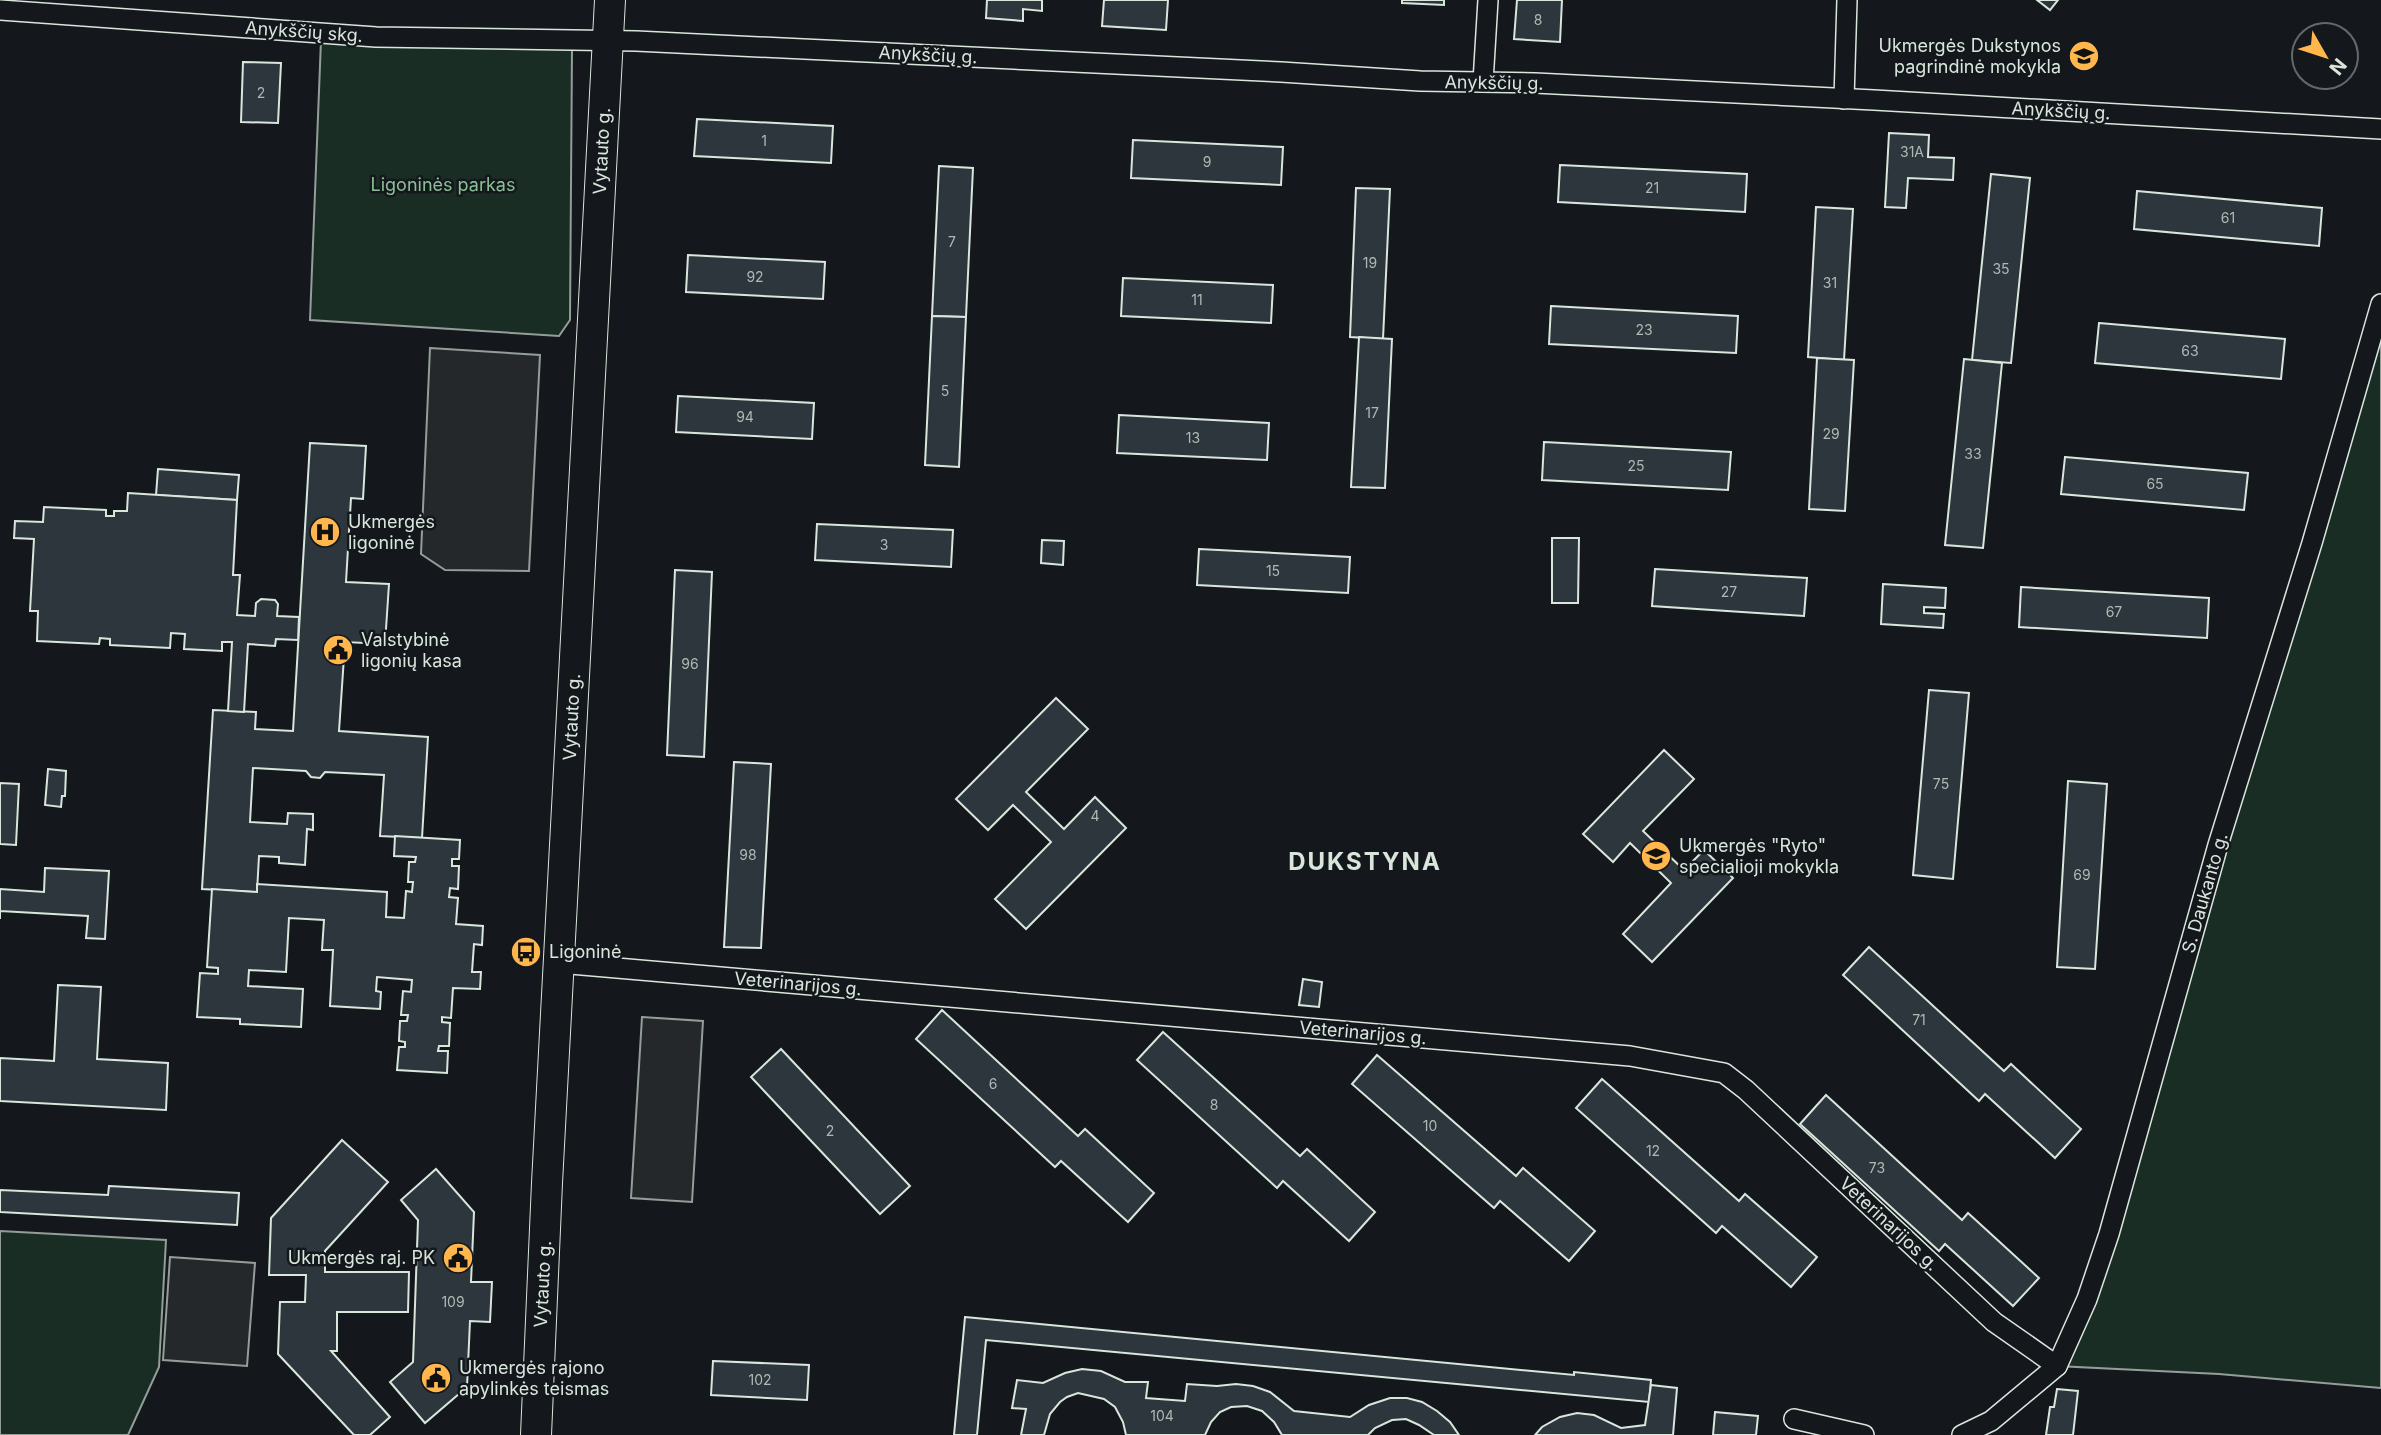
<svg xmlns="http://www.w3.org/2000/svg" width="2381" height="1435" font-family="Inter,sans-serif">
	<rect width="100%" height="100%" fill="#14181c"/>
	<g fill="#1a2d24" stroke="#939e99" stroke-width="2">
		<path d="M 321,40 L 572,49 L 570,320 L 559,336 L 310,320 Z"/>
		<path d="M 2381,304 L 2381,1388 L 2219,1374 L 2057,1366 L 2087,1299 Z"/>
		<path d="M 0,1231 L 166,1240 L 159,1367 L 128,1435 L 0,1435 Z"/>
	</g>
	<g fill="#24282b" stroke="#939e99" stroke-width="2">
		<path d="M 430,348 L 540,355 L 529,571 L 445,570 L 421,554 Z"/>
		<path d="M 642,1017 L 703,1021 L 692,1202 L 631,1198 Z"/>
		<path d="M 170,1257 L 255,1263 L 247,1366 L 163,1360 Z"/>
	</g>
	<g fill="#2c363c" stroke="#d8e6dc" stroke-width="2">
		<path d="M 987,0 L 1042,0 L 1042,11 L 1023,9 L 1023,21 L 986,18 Z"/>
		<path d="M 1104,0 L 1168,0 L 1166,30 L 1102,26 Z"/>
		<path d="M 1402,0 L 1444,0 L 1444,5 L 1402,3 Z"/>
		<path d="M 1517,0 L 1562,0 L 1560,42 L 1514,39 Z"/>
		<path d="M 2037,0 L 2058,0 L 2050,10 Z"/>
		<path d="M 243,62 L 281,63 L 278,123 L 241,122 Z"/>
		<path d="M 697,119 L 833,126 L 831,163 L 694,156 Z"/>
		<path d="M 1889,133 L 1929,135 L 1928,157 L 1954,158 L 1953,180 L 1908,178 L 1906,208 L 1885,207 Z"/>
		<path d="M 1133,140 L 1283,147 L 1281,185 L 1131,178 Z"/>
		<path d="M 1560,165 L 1747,174 L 1745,212 L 1558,202 Z"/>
		<path d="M 939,166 L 973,168 L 966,317 L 932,316 Z"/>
		<path d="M 1991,174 L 2030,178 L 2011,363 L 1972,360 Z"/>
		<path d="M 1356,188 L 1390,189 L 1383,339 L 1350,337 Z"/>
		<path d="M 2137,191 L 2322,208 L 2319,246 L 2134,229 Z"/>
		<path d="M 1816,207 L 1853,209 L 1844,360 L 1808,357 Z"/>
		<path d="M 688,255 L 825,262 L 823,299 L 686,292 Z"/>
		<path d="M 1123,278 L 1273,285 L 1271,323 L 1121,316 Z"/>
		<path d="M 1551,306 L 1738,316 L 1736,353 L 1549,344 Z"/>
		<path d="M 932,316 L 966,317 L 959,467 L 925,465 Z"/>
		<path d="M 2099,323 L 2285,339 L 2281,379 L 2095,363 Z"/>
		<path d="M 1359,337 L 1392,339 L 1385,488 L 1351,487 Z"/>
		<path d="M 1817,358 L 1854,360 L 1845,511 L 1809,509 Z"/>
		<path d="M 1964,359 L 2002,363 L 1983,548 L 1945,545 Z"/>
		<path d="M 678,396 L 814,403 L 812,439 L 676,432 Z"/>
		<path d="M 1119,415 L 1269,423 L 1267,460 L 1117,453 Z"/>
		<path d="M 1544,442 L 1731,452 L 1728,490 L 1542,480 Z"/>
		<path d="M 310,443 L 366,446 L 363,499 L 351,498 L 346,582 L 389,584 L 385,644 L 345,642 L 339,731 L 428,737 L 422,838 L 380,836 L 384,775 L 325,772 L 320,778 L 311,777 L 306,771 L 253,768 L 250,822 L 287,824 L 288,813 L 313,814 L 313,830 L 307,829 L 305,865 L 279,863 L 279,857 L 259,856 L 257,892 L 202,889 L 213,710 L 256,712 L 255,729 L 293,731 Z"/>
		<path d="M 2065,457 L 2248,473 L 2244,510 L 2061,494 Z"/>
		<path d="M 158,469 L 239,475 L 237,500 L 156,495 Z"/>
		<path d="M 128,493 L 237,500 L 233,575 L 240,575 L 237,615 L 255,616 L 256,603 L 261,599 L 275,600 L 278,604 L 277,616 L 299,617 L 298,640 L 276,639 L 275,646 L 248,644 L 244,712 L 228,711 L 232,642 L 222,642 L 222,651 L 184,649 L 185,634 L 171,633 L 170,648 L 110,645 L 110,639 L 100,638 L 99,644 L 37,641 L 38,611 L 30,611 L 34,539 L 14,538 L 15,521 L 43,522 L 44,507 L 106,510 L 106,516 L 114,516 L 114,511 L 127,511 Z"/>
		<path d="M 817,524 L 953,530 L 951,567 L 815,560 Z"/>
		<path d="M 1552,538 L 1579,538 L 1578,603 L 1552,603 Z"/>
		<path d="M 1042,540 L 1064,541 L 1063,565 L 1041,563 Z"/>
		<path d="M 1199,549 L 1350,557 L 1348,593 L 1197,585 Z"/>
		<path d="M 1655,569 L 1807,578 L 1804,616 L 1652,606 Z"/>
		<path d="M 675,570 L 712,572 L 704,757 L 667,755 Z"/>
		<path d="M 1883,584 L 1946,588 L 1945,608 L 1924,607 L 1924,613 L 1944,614 L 1943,628 L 1881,624 Z"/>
		<path d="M 2021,587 L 2209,598 L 2207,638 L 2019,627 Z"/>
		<path d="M 1929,690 L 1969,693 L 1953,879 L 1913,875 Z"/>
		<path d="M 1056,698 L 1088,729 L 1026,792 L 1064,829 L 1095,797 L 1126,828 L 1026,929 L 995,899 L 1051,842 L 1013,805 L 988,830 L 956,799 Z"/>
		<path d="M 1664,750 L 1694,779 L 1643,831 L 1684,870 L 1704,850 L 1733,878 L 1652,962 L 1623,934 L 1671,883 L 1630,843 L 1613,862 L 1583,834 Z"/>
		<path d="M 734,762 L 771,764 L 761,948 L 724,947 Z"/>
		<path d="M 48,769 L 66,771 L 65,796 L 62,796 L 61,807 L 45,805 Z"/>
		<path d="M 2068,781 L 2107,784 L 2095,969 L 2057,967 Z"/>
		<path d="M 0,783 L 19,784 L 16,845 L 0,844 Z"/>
		<path d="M 395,836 L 460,840 L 459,859 L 452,859 L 452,866 L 459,866 L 458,889 L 450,888 L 449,897 L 458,898 L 456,924 L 483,926 L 482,945 L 474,944 L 472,972 L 481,972 L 480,989 L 453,988 L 451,1018 L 442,1017 L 442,1022 L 450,1023 L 449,1046 L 439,1046 L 438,1051 L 448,1051 L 447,1073 L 397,1070 L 399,1047 L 405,1047 L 405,1042 L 399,1041 L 400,1021 L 407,1021 L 408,1015 L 401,1015 L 403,991 L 411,992 L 412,980 L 377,977 L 376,991 L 381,992 L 380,1009 L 330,1006 L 333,950 L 322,950 L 324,920 L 289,918 L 286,972 L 249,970 L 248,986 L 303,989 L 301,1027 L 240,1024 L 240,1019 L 197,1017 L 200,973 L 218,974 L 218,968 L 207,967 L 212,889 L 257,892 L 257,884 L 387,892 L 386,917 L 404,918 L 406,891 L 412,892 L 413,882 L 408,882 L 409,862 L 415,862 L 416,857 L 394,856 Z"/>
		<path d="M 45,868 L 109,871 L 105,939 L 86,938 L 88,916 L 0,911 L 0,919 L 0,889 L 44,892 Z"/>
		<path d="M 1869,947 L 2004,1071 L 2011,1064 L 2081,1129 L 2055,1158 L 1985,1094 L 1979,1101 L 1843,975 Z"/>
		<path d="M 1303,979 L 1322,982 L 1319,1007 L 1299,1005 Z"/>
		<path d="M 58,985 L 101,987 L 97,1059 L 168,1063 L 166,1110 L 0,1101 L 0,1058 L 54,1061 Z"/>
		<path d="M 942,1010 L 1078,1136 L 1085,1129 L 1154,1193 L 1128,1222 L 1061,1161 L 1055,1167 L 916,1039 Z"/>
		<path d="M 1163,1032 L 1300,1156 L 1307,1149 L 1375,1212 L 1349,1241 L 1283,1181 L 1277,1188 L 1137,1060 Z"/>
		<path d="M 781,1049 L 910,1186 L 880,1214 L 751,1077 Z"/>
		<path d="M 1377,1055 L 1516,1176 L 1523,1168 L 1595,1231 L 1569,1261 L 1500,1201 L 1494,1208 L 1352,1084 Z"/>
		<path d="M 1602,1079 L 1739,1201 L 1745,1194 L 1817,1257 L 1791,1287 L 1722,1226 L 1716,1233 L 1576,1108 Z"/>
		<path d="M 1826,1095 L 1962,1220 L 1968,1213 L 2039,1278 L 2013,1306 L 1945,1244 L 1939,1251 L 1800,1124 Z"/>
		<path d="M 342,1140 L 388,1182 L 325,1251 L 325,1272 L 409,1272 L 408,1312 L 337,1312 L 337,1351 L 331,1351 L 390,1417 L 370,1435 L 354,1435 L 278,1354 L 280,1302 L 305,1302 L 306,1275 L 269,1275 L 271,1218 Z"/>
		<path d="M 436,1169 L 474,1212 L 471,1282 L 492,1282 L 490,1322 L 470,1321 L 467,1387 L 425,1423 L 390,1382 L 413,1362 L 418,1220 L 401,1200 Z"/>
		<path d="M 109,1186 L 239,1193 L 237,1225 L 0,1212 L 0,1190 L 108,1195 Z"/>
		<path d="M 965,1317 L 1574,1375 L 1574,1372 L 1651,1380 L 1649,1402 L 986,1340 L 977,1435 L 954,1435 Z"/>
		<path d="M 713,1361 L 809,1365 L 807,1400 L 711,1395 Z"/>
		<path d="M 1082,1369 L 1101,1371 L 1125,1382 L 1148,1382 L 1146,1398 L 1185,1401 L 1187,1384 L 1217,1386 L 1236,1384 L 1253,1386 L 1270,1392 L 1294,1411 L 1350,1417 L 1369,1405 L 1390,1398 L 1407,1398 L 1422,1402 L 1437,1411 L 1450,1422 L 1459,1435 L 1434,1435 L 1419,1425 L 1406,1419 L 1392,1420 L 1375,1428 L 1368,1435 L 1282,1435 L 1274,1422 L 1262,1411 L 1247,1406 L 1231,1407 L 1220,1412 L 1211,1422 L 1205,1435 L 1126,1435 L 1123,1422 L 1115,1407 L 1104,1399 L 1078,1393 L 1067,1397 L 1060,1402 L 1050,1414 L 1044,1435 L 1021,1435 L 1026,1409 L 1012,1408 L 1017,1380 L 1043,1383 L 1065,1373 Z"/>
		<path d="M 1651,1385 L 1677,1388 L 1673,1435 L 1535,1435 L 1542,1427 L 1560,1417 L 1577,1413 L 1594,1415 L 1621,1428 L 1645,1425 Z"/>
		<path d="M 2057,1389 L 2078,1391 L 2073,1435 L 2046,1435 L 2050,1407 L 2054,1407 Z"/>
		<path d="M 1715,1412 L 1758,1416 L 1756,1435 L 1713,1435 Z"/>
	</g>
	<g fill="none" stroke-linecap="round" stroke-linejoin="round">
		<g stroke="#d8e6dc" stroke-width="22">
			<g id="street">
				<path d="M 0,10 L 376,37 L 636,41 L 1281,72 L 1420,81 L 1535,83 L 1874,100 L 2381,129"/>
				<path d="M 1483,82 L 1488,0"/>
				<path d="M 1844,99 L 1847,0"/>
				<path d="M 559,963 L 1630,1056 L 1724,1073 L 1746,1090 L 1994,1322 L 2057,1366"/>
				<path d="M 1794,1419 L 1864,1435"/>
				<path d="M 1962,1435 L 1991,1421 L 2057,1366 L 2087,1299 L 2109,1234 L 2218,845 L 2312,543 L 2381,304"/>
			</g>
		</g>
		<g stroke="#d8e6dc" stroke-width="32">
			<path id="primary" d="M 536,1435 L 547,1183 L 610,0"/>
		</g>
		<use href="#street" stroke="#14181c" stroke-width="19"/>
		<use href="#primary" stroke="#14181c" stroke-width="30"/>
	</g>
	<defs>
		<g id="school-disc" transform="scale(1.575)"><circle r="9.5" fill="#ffb74d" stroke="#14181c"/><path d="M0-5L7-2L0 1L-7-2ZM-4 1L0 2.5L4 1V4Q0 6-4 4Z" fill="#111"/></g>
		<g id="hospital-disc" transform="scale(1.575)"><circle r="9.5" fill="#ffb74d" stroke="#14181c"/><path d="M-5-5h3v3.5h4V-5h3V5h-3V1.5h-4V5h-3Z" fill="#111"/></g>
		<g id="civic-disc" transform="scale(1.575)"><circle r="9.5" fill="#ffb74d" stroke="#14181c"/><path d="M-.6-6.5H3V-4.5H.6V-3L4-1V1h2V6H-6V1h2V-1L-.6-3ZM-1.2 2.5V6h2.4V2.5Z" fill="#111"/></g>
		<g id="bus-disc" transform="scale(1.575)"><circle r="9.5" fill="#ffb74d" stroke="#14181c"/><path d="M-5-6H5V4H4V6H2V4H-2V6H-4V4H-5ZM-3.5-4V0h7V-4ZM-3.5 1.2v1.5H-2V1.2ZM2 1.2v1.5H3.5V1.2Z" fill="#111"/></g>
	</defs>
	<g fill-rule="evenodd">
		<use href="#school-disc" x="2084" y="56"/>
		<use href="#hospital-disc" x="325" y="532"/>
		<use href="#civic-disc" x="338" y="650"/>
		<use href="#school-disc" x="1656" y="856"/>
		<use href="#bus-disc" x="526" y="952"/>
		<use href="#civic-disc" x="458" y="1258"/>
		<use href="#civic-disc" x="436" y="1378"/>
	</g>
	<g text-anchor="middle" stroke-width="5" stroke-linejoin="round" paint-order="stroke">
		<g font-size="14" fill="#adbab4">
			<text x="1538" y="25">8</text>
			<text x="261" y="98">2</text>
			<text x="764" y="146">1</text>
			<text x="1912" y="157">31A</text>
			<text x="1207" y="167">9</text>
			<text x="1652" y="193">21</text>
			<text x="2228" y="223">61</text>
			<text x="952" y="247">7</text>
			<text x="1370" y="268">19</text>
			<text x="2001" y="274">35</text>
			<text x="755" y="282">92</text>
			<text x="1830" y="288">31</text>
			<text x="1197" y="305">11</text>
			<text x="1644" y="335">23</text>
			<text x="2190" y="356">63</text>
			<text x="945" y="396">5</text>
			<text x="1372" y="418">17</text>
			<text x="745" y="422">94</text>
			<text x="1831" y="439">29</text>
			<text x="1193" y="443">13</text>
			<text x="1973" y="459">33</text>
			<text x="1636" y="471">25</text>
			<text x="2155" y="489">65</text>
			<text x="884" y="550">3</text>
			<text x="1273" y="576">15</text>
			<text x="1729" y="597">27</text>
			<text x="2114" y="617">67</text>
			<text x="690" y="669">96</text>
			<text x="1941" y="789">75</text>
			<text x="1095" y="821">4</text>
			<text x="748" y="860">98</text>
			<text x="2082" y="880">69</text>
			<text x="1919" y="1025">71</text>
			<text x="993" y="1089">6</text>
			<text x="1214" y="1110">8</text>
			<text x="1430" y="1131">10</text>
			<text x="830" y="1136">2</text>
			<text x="1653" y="1156">12</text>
			<text x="1877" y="1173">73</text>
			<text x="453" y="1307">109</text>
			<text x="760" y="1385">102</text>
			<text x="1162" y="1421">104</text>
		</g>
		<g font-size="18" fill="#d8e6dc" stroke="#14181c">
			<text transform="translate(304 32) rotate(4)" y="6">Anykščių skg.</text>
			<text transform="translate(928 55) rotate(3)" y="6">Anykščių g.</text>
			<text transform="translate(1494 83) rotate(1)" y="6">Anykščių g.</text>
			<text transform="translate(2061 111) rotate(3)" y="6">Anykščių g.</text>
			<text transform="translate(602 151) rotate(-87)" y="6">Vytauto g.</text>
			<text transform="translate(572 717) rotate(-87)" y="6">Vytauto g.</text>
			<text transform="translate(2205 893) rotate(-74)" y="6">S. Daukanto g.</text>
			<text transform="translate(798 984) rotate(5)" y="6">Veterinarijos g.</text>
			<text transform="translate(1363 1033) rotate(5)" y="6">Veterinarijos g.</text>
			<text transform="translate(1889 1224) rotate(43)" y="6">Veterinarijos g.</text>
			<text transform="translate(543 1284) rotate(-87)" y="6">Vytauto g.</text>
		</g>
		<g font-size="18" fill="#d8e6dc" stroke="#14181c" text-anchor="start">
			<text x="2061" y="52" text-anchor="end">Ukmergės Dukstynos<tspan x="2061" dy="21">pagrindinė mokykla</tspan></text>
			<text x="348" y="528">Ukmergės<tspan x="348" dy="21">ligoninė</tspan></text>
			<text x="361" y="646">Valstybinė<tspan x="361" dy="21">ligonių kasa</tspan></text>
			<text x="1679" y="852">Ukmergės "Ryto"<tspan x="1679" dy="21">specialioji mokykla</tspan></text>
			<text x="549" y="958">Ligoninė</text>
			<text x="435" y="1264" text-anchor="end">Ukmergės raj. PK</text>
			<text x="459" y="1374">Ukmergės rajono<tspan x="459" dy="21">apylinkės teismas</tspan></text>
		</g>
		<g font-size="18" fill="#8ac095" stroke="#14181c">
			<text x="443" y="191">Ligoninės parkas</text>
		</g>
		<g font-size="24" font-weight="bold" letter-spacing="2" fill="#d8e6dc" stroke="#14181c">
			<text x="1365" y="870">DUKSTYNA</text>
		</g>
	</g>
	<g transform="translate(2325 56) rotate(129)"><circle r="33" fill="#14181c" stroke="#626a69" stroke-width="2"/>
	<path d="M0-5L12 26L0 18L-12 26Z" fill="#ffb74d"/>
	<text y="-10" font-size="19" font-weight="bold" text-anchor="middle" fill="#d8e6dc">N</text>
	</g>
</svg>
